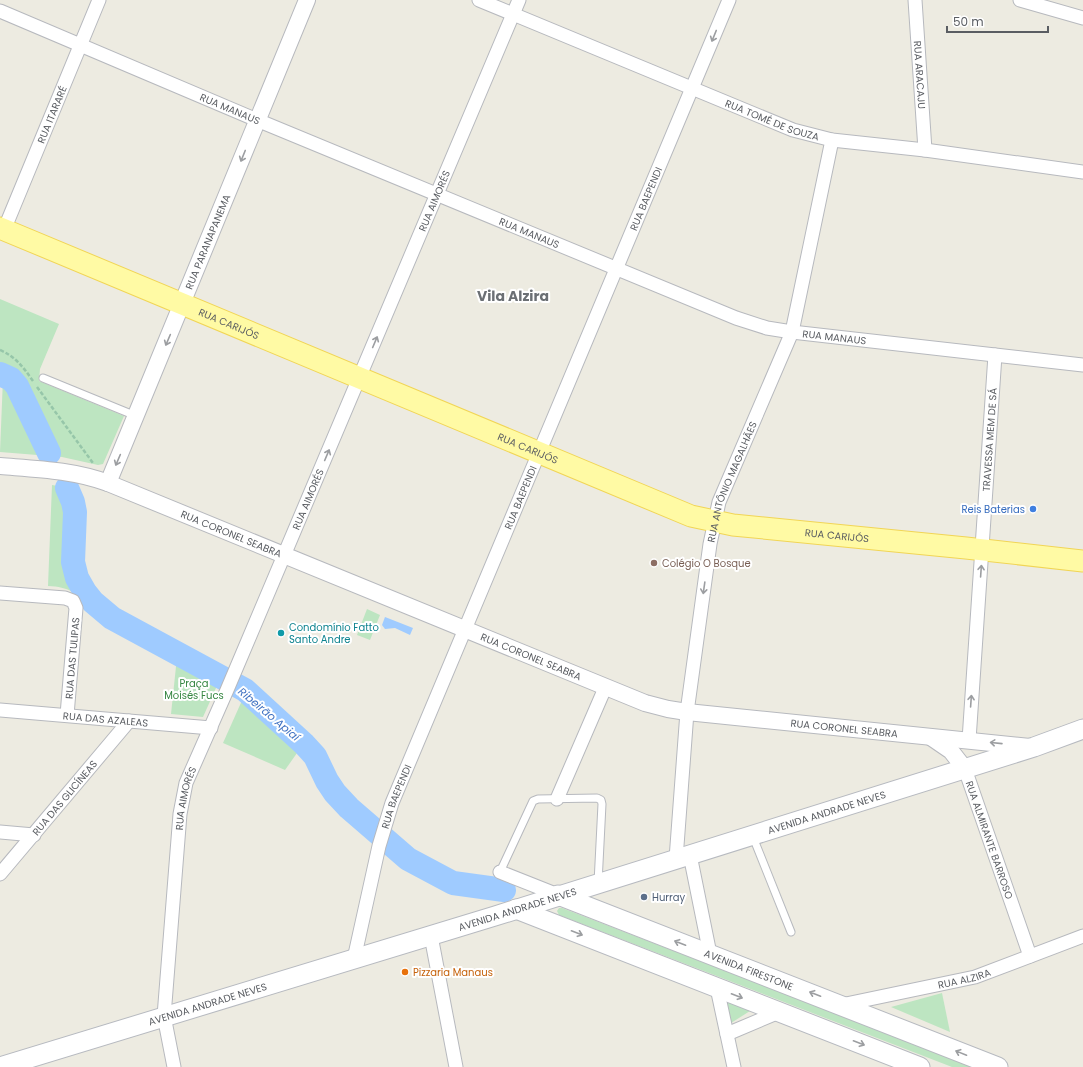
<svg xmlns="http://www.w3.org/2000/svg" width="1083" height="1067" font-family="Poppins,sans-serif">
	<rect width="100%" height="100%" fill="#edebe1"/>
	<g fill="#bde5c1">
		<path d="M 0,299 L 59,324 L 40,369 L 39,381 L 124,416 L 103,464 L 98,465 L 62,457 L 0,452 L 3,378 L 17,383 L 14,374 L 0,369 Z"/>
		<path d="M 52,485 L 76,489 L 71,561 L 88,610 C 77,592 69,587 48,586 Z"/>
		<path d="M 367,609 L 380,615 L 370,640 L 357,635 Z"/>
		<path d="M 177,657 L 220,679 L 203,717 L 171,714 Z"/>
		<path d="M 244,696 L 302,746 L 285,770 L 223,743 Z"/>
		<path d="M 559,908 L 562,908 L 977,1067 L 952,1067 L 559,915 L 557,911 Z"/>
		<path d="M 942,993 L 950,1032 L 891,1007 Z"/>
		<path d="M 724,1001 L 750,1009 L 750,1011 L 731,1023 Z"/>
	</g>
	<path fill="#9fcbff" d="M 385,617 L 413,628 L 410,635 L 395,628 L 385,629 L 382,625 Z"/>
	<g fill="none" stroke-linecap="round" stroke-linejoin="round">
		<g stroke="#9fcbff" stroke-width="24">
			<path d="M 0,374 L 11,379 L 17,386 L 49,453"/>
			<path d="M 67,488 L 73,502 L 75,512 L 73,562 L 77,578 L 85,592 L 93,602 L 112,618 L 245,690 L 304,744 L 315,756 L 327,781 L 335,793 L 349,808 L 408,859 L 453,883 L 504,890"/>
		</g>
		<g stroke="#b7b9be" stroke-width="9">
			<g id="service">
				<path d="M 43,378 L 136,416"/>
				<path d="M 753,837 L 791,932"/>
				<path d="M 500,872 L 533,801 L 538,799 L 597,798 L 601,800 L 602,804 L 598,883"/>
			</g>
		</g>
		<g stroke="#b7b9be" stroke-width="15">
			<g id="minor">
				<path id="s1" d="M 479,0 L 793,130 L 832,140 L 925,150 L 1083,172"/>
				<path id="s2" d="M 915,0 L 925,150"/>
				<path d="M 1020,0 L 1083,18"/>
				<path id="s3" d="M 0,11 L 257,120 L 736,318 L 767,328 L 792,332 L 1083,365"/>
				<path id="s4" d="M 4,230 L 99,0"/>
				<path d="M 0,593 L 65,598 L 73,601 L 76,608 L 67,715"/>
				<path id="s5" d="M 0,710 L 211,728"/>
				<path id="s6" d="M 969,740 L 995,355"/>
				<path id="s7" d="M 965,769 L 1030,956"/>
				<path d="M 557,799 L 605,688"/>
				<path d="M 0,832 L 34,835"/>
				<path d="M 690,855 L 710,954"/>
				<path id="s8" d="M 676,859 L 687,712 L 710,544 L 719,502 L 792,332 L 832,140"/>
				<path d="M 500,872 L 558,895"/>
				<path id="s9" d="M 0,874 L 129,721"/>
				<path d="M 431,936 L 456,1067"/>
				<path id="s10" d="M 354,959 L 379,846 L 392,803 L 729,0"/>
				<path d="M 717,988 L 734,1067"/>
				<path id="s11" d="M 841,1005 L 975,977 L 1083,936"/>
				<path d="M 727,1034 L 779,1012"/>
				<path id="s12" d="M 174,1067 L 164,1016 L 180,814 L 186,783 L 227,690 L 519,0"/>
			</g>
		</g>
		<g stroke="#b7b9be" stroke-width="18">
			<g id="tertiary">
				<path id="s13" d="M 0,466 C 37,469 73,470 108,483 L 645,703 L 668,709 L 687,712 L 1030,747"/>
				<path id="s14" d="M 108,483 L 307,0"/>
				<path d="M 932,738 L 951,751 L 965,769"/>
			</g>
		</g>
		<g stroke="#b7bac0" stroke-width="21">
			<g id="secondary">
				<path id="s15" d="M 558,895 L 998,1067"/>
				<path d="M 516,909 L 920,1067"/>
				<path id="s16" d="M 0,1067 L 495,916 L 1034,747 L 1083,729"/>
			</g>
		</g>
		<g stroke="#f1d556" stroke-width="23">
			<g id="primary">
				<path id="s17" d="M 0,228 L 691,516 L 733,525 L 966,548 L 1083,561"/>
			</g>
		</g>
		<g stroke="#96c6a9" stroke-width="2.5" stroke-dasharray="4 2" stroke-linecap="butt">
			<path d="M 0,350 C 16,357 23,367 33,381"/>
			<path d="M 37,387 L 93,463"/>
		</g>
		<use href="#service" stroke="#fff" stroke-width="7"/>
		<use href="#minor" stroke="#fff" stroke-width="13"/>
		<use href="#tertiary" stroke="#fff" stroke-width="16"/>
		<use href="#secondary" stroke="#fff" stroke-width="19"/>
		<use href="#primary" stroke="#fffaa4" stroke-width="21"/>
	</g>
	<defs><path id="oneway-shaft" d="M-6 0H5M1.5-3L5.5 0L1.5 3" fill="none" stroke-width="1.6" stroke-linecap="round" stroke-linejoin="round"/></defs>
	<g stroke="#9c9ea1">
		<use href="#oneway-shaft" transform="translate(714 36) rotate(112)"/>
		<use href="#oneway-shaft" transform="translate(243 156) rotate(112)"/>
		<use href="#oneway-shaft" transform="translate(168 340) rotate(113)"/>
		<use href="#oneway-shaft" transform="translate(375 342) rotate(-67)"/>
		<use href="#oneway-shaft" transform="translate(327 455) rotate(-67)"/>
		<use href="#oneway-shaft" transform="translate(118 460) rotate(113)"/>
		<use href="#oneway-shaft" transform="translate(981 571) rotate(-86)"/>
		<use href="#oneway-shaft" transform="translate(704 588) rotate(98)"/>
		<use href="#oneway-shaft" transform="translate(971 701) rotate(-86)"/>
		<use href="#oneway-shaft" transform="translate(996 743) rotate(-174)"/>
		<use href="#oneway-shaft" transform="translate(577 933) rotate(21)"/>
		<use href="#oneway-shaft" transform="translate(680 943) rotate(-159)"/>
		<use href="#oneway-shaft" transform="translate(815 994) rotate(-159)"/>
		<use href="#oneway-shaft" transform="translate(737 996) rotate(21)"/>
		<use href="#oneway-shaft" transform="translate(859 1043) rotate(21)"/>
		<use href="#oneway-shaft" transform="translate(961 1053) rotate(-158)"/>
	</g>
	<circle fill="#3f7fe0" stroke="#fff" stroke-width="1.5" cx="1033" cy="509" r="4"/>
	<circle fill="#8d6e63" stroke="#fff" stroke-width="1.5" cx="654" cy="563" r="4"/>
	<circle fill="#0f9aa8" stroke="#fff" stroke-width="1.5" cx="281" cy="633" r="4"/>
	<circle fill="#5c6f8a" stroke="#fff" stroke-width="1.5" cx="644" cy="897" r="4"/>
	<circle fill="#e8710a" stroke="#fff" stroke-width="1.5" cx="405" cy="972" r="4"/>
	<g text-anchor="middle" stroke-width="4" stroke-linejoin="round" paint-order="stroke">
		<g font-size="10" fill="#5a5d62" stroke="#fff">
			<text dy="4" stroke="none"><textPath href="#s2" startOffset="75">RUA ARACAJU</textPath></text>
			<text dy="4" stroke="none"><textPath href="#s3" startOffset="250">RUA MANAUS</textPath></text>
			<text dy="4" stroke="none"><textPath href="#s4" startOffset="125">RUA ITARARÉ</textPath></text>
			<text dy="4" stroke="none"><textPath href="#s1" startOffset="317">RUA TOMÉ DE SOUZA</textPath></text>
			<text dy="4" stroke="none"><textPath href="#s10" startOffset="816">RUA BAEPENDI</textPath></text>
			<text dy="4" stroke="none"><textPath href="#s12" startOffset="919">RUA AIMORÉS</textPath></text>
			<text dy="4" stroke="none"><textPath href="#s3" startOffset="574">RUA MANAUS</textPath></text>
			<text dy="4" stroke="none"><textPath href="#s14" startOffset="261">RUA PARANAPANEMA</textPath></text>
			<text dy="4" stroke="none"><textPath href="#s17" startOffset="248">RUA CARIJÓS</textPath></text>
			<text dy="4" stroke="none"><textPath href="#s3" startOffset="898">RUA MANAUS</textPath></text>
			<text dy="4" stroke="none"><textPath href="#s6" startOffset="301">TRAVESSA MEM DE SÁ</textPath></text>
			<text dy="4" stroke="none"><textPath href="#s17" startOffset="572">RUA CARIJÓS</textPath></text>
			<text dy="4" stroke="none"><textPath href="#s8" startOffset="383">RUA ANTÔNIO MAGALHÃES</textPath></text>
			<text dy="4" stroke="none"><textPath href="#s10" startOffset="492">RUA BAEPENDI</textPath></text>
			<text dy="4" stroke="none"><textPath href="#s12" startOffset="595">RUA AIMORÉS</textPath></text>
			<text dy="4" stroke="none"><textPath href="#s13" startOffset="243">RUA CORONEL SEABRA</textPath></text>
			<text dy="4" stroke="none"><textPath href="#s17" startOffset="896">RUA CARIJÓS</textPath></text>
			<text dy="4" stroke="none"><textPath href="#s13" startOffset="567">RUA CORONEL SEABRA</textPath></text>
			<text transform="translate(72 658) rotate(-85)" y="4">RUA DAS TULIPAS</text>
			<text dy="4" stroke="none"><textPath href="#s5" startOffset="106">RUA DAS AZALEAS</textPath></text>
			<text dy="4" stroke="none"><textPath href="#s13" startOffset="891">RUA CORONEL SEABRA</textPath></text>
			<text dy="4" stroke="none"><textPath href="#s10" startOffset="168">RUA BAEPENDI</textPath></text>
			<text dy="4" stroke="none"><textPath href="#s9" startOffset="100">RUA DAS GLICÍNEAS</textPath></text>
			<text dy="4" stroke="none"><textPath href="#s12" startOffset="271">RUA AIMORÉS</textPath></text>
			<text dy="4" stroke="none"><textPath href="#s16" startOffset="865">AVENIDA ANDRADE NEVES</textPath></text>
			<text dy="4" stroke="none"><textPath href="#s7" startOffset="75">RUA ALMIRANTE BARROSO</textPath></text>
			<text dy="4" stroke="none"><textPath href="#s16" startOffset="541">AVENIDA ANDRADE NEVES</textPath></text>
			<text dy="4" stroke="none"><textPath href="#s15" startOffset="205">AVENIDA FIRESTONE</textPath></text>
			<text dy="4" stroke="none"><textPath href="#s11" startOffset="126">RUA ALZIRA</textPath></text>
			<text dy="4" stroke="none"><textPath href="#s16" startOffset="217">AVENIDA ANDRADE NEVES</textPath></text>
		</g>
		<g font-size="10" fill="#366cbe" stroke="#fff" text-anchor="end">
			<text x="1025" y="513">Reis Baterias</text>
		</g>
		<g font-size="10" fill="#785e54" stroke="#fff" text-anchor="start">
			<text x="662" y="567">Colégio O Bosque</text>
		</g>
		<g font-size="10" fill="#0d838f" stroke="#fff" text-anchor="start">
			<text x="289" y="631">Condomínio Fatto<tspan x="289" dy="12">Santo Andre</tspan></text>
		</g>
		<g font-size="10" fill="#358641" stroke="#fff">
			<text x="194" y="687">Praça<tspan x="194" dy="12">Moisés Fucs</tspan></text>
		</g>
		<g font-size="10" fill="#4e5e75" stroke="#fff" text-anchor="start">
			<text x="652" y="901">Hurray</text>
		</g>
		<g font-size="10" fill="#c56008" stroke="#fff" text-anchor="start">
			<text x="413" y="976">Pizzaria Manaus</text>
		</g>
		<g font-size="11" font-style="italic" fill="#4273c2" stroke="#fff">
			<text transform="translate(269 714) rotate(40)" y="4">Ribeirão Apiaí</text>
		</g>
		<g font-size="14" font-weight="bold" fill="#6b6f74" stroke="#fff">
			<text x="513" y="301">Vila Alzira</text>
		</g>
	</g>
	<path d="M947 26v6h101v-6" fill="none" stroke="#5a5d62" stroke-width="2"/>
	<text x="953" y="26" font-size="12" fill="#5a5d62" stroke="#ffffff" stroke-width="3" paint-order="stroke">50 m</text>
</svg>
